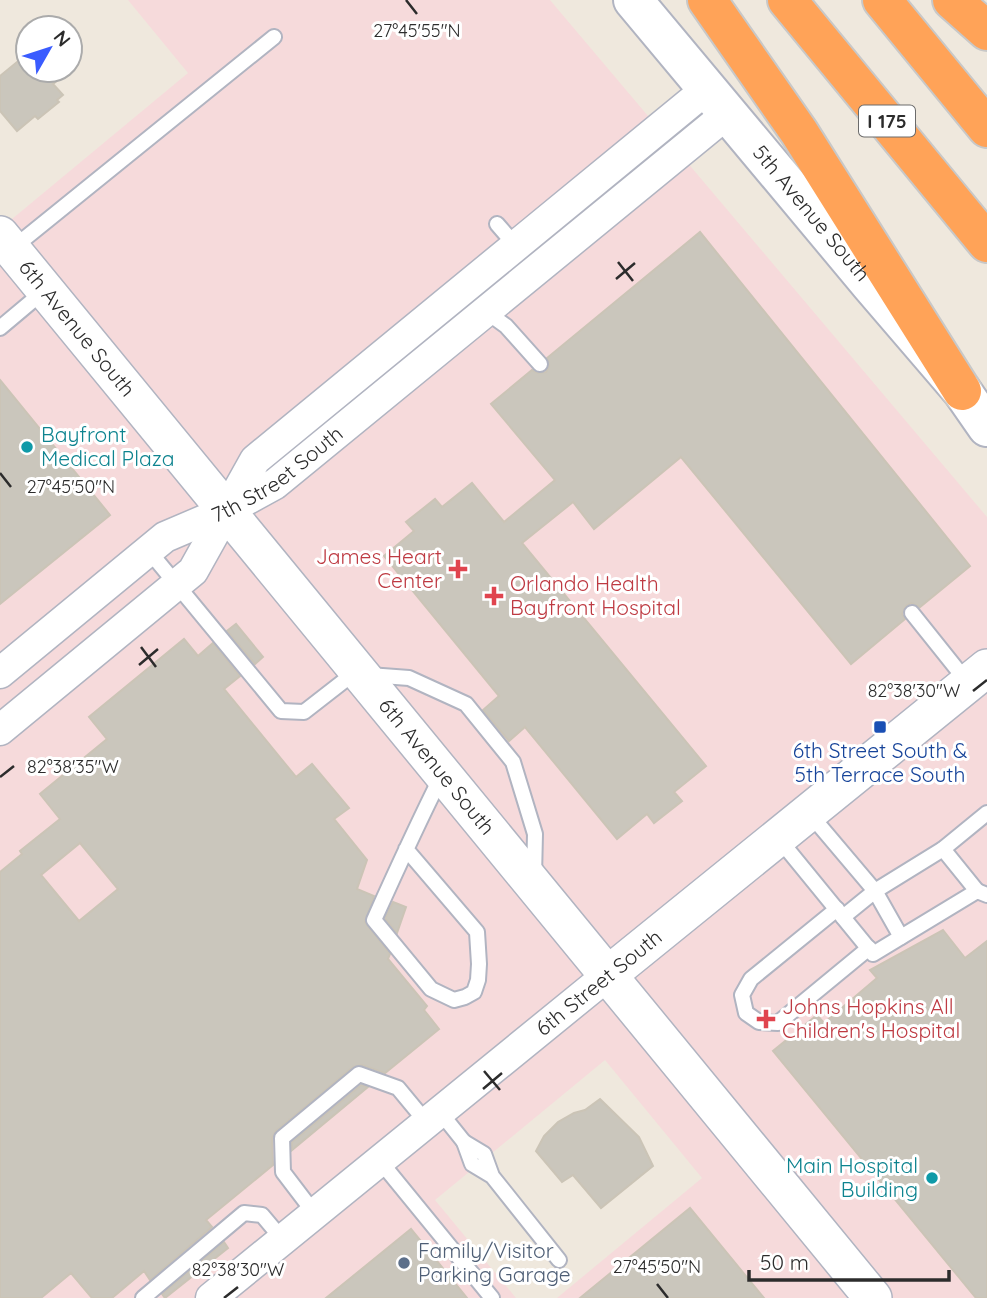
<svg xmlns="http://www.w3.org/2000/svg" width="987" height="1298" font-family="Quicksand,sans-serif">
	<rect width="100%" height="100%" fill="#efe8dd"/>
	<path fill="#f6dadb" d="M 128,0 L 550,0 L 987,517 L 987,1298 L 557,1298 L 702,1178 L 605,1060 L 435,1200 L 516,1298 L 0,1298 L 0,229 L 188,73 Z"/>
	<g fill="#cac6bc" stroke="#cbc4b6" stroke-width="2" fill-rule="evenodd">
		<path d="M 28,53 L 28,70 L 71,70 L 53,84 L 63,95 L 57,100 L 59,102 L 38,119 L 35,116 L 17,131 L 0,111 L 0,76 Z"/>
		<path d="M 700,232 L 970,566 L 920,607 L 911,603 L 906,606 L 902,614 L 905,619 L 851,664 L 681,457 L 594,529 L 573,502 L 522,543 L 706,766 L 674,792 L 682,801 L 654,823 L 647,814 L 617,839 L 525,727 L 509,741 L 483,710 L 499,696 L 384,556 L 414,531 L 406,522 L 435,499 L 442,507 L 472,483 L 504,522 L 555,480 L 491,404 L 532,370 L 538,373 L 546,372 L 549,366 L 547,358 Z"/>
		<path d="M 0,380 L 110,515 L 0,604 Z"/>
		<path d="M 236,624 L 263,657 L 255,664 L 227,631 Z"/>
		<path d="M 184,639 L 198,656 L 213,643 L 240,676 L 224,689 L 296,777 L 312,764 L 349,808 L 334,819 L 367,860 L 357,889 L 374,896 L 365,922 L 390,954 L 388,959 L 427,1006 L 424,1010 L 439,1029 L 385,1073 L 362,1065 L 353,1067 L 276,1131 L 272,1138 L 273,1165 L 206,1220 L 212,1227 L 150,1280 L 144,1271 L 112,1298 L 92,1298 L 71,1273 L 41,1298 L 0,1298 L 0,872 L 22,854 L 20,851 L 60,819 L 40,794 L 107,739 L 89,717 ZM 80,843 L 118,889 L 79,921 L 41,875 Z"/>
		<path d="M 393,902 L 406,907 L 397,933 L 385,918 Z"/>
		<path d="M 943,930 L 965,958 L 987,941 L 987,1298 L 976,1298 L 773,1051 L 817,1015 L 824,1023 L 877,978 L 870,970 Z"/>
		<path d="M 361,1085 L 368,1087 L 292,1150 L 292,1142 Z"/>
		<path d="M 600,1099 L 639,1137 L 653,1166 L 601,1208 L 573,1175 L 562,1182 L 536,1151 L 544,1136 L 558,1122 L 574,1113 L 585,1110 Z"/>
		<path d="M 690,1208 L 764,1298 L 580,1298 Z"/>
		<path d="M 411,1229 L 467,1298 L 326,1298 Z"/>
		<path d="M 224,1242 L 228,1248 L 165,1298 L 162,1294 Z"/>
	</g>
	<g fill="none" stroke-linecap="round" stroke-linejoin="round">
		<g stroke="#b1b4c1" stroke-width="18">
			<g id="service">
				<path d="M 497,224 L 516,246"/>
				<path d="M 13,248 L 274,37"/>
				<path d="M 484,310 L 506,326 L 540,364"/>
				<path d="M 0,328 L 44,291"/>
				<path d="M 149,551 L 281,711 L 304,712 L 358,670"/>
				<path d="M 912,613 L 968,683"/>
				<path d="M 369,675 L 409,678 L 466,704 L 513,762 L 535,834 L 534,876"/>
				<path d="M 809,813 L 875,891 L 901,937"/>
				<path d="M 779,839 L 873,954 L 977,891 L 987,895"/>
				<path d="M 406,849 L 477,932 L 479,964 L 478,980 L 474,992 L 465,997 L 454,1000 L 431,989 L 374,920 C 396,871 418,823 442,775"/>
				<path d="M 943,849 L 977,891"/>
				<path d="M 837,909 L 751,979 L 742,995 L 746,1013 L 759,1022 L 778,1023 L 869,948"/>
				<path d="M 843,917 L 875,891 L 943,849 L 987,813"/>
				<path d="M 440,1112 L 464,1142"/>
				<path d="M 380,1161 L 492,1298"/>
				<path d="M 492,1176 L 472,1164 L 464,1142 L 484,1154 L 492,1176 L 559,1260"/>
				<path d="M 315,1214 L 283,1172 L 282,1138 L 359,1074 L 398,1088 L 427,1123"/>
				<path d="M 143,1298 L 244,1213 L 262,1215 L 283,1240"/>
			</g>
		</g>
		<g stroke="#b1b4c1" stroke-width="33">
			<g id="minor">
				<path id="s1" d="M 0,673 L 165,537 L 226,511 L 275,484 L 728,113"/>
				<path d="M 0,730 L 193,571 L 255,460 L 708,88"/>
				<path d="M 211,1298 L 608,975"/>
			</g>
		</g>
		<g stroke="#b1b4c1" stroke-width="40">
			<g id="tertiary">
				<path id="s2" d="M 0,235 L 873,1298"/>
				<path d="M 608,975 L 987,668"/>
			</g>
		</g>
		<g stroke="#b1b4c1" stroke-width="42">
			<g id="secondary">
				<path id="s3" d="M 633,0 L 871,285 L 962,391 L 987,427"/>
			</g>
		</g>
		<g stroke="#c8c8c8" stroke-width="42">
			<g id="motorway">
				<path d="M 707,0 L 799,132 L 962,391"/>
				<path d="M 787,0 L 987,243"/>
				<path d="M 882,0 L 987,128"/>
				<path d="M 952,0 L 987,31"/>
			</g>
		</g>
		<use href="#service" stroke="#fff" stroke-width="14"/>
		<use href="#minor" stroke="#fff" stroke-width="30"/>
		<use href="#tertiary" stroke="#fff" stroke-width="37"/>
		<use href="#secondary" stroke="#fff" stroke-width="38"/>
		<use href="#motorway" stroke="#ffa358" stroke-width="38"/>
	</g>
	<path fill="none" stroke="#2c2c2c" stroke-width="2.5" d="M 406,0 L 417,14M 618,262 L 633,281M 616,279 L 635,263M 0,473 L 11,487M 141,647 L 156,667M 139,665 L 158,649M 973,691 L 987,680M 0,777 L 14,766M 484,1071 L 500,1090M 483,1089 L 502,1073M 657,1284 L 668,1298M 224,1298 L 238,1287"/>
	<g fill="#0f9aa8" stroke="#fff" stroke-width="2.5">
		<circle cx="27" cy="447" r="7"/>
		<circle cx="932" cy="1178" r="7"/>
	</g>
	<g fill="#e0444e" stroke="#fff" stroke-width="2.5">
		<path d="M454.5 558.5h7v7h7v7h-7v7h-7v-7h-7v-7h7z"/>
		<path d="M490.5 585.5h7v7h7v7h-7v7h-7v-7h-7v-7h7z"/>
		<path d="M762.5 1008.5h7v7h7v7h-7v7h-7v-7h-7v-7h7z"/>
	</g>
	<rect fill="#1a4fb4" stroke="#fff" stroke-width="2.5" x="873" y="720" width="14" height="14" rx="3.5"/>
	<circle fill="#5c6f8a" stroke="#fff" stroke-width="2.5" cx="404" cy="1263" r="7"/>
	<g text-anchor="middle" stroke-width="6" stroke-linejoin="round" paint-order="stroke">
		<rect fill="#fff" stroke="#6b6b6b" stroke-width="2" x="859" y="105.5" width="56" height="31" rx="5"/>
		<g font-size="19" font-weight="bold" fill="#2c2c2c">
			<text x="887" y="128">I 175</text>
		</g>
		<g font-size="21" fill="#2c2c2c" stroke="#fff">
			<text dy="7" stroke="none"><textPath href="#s3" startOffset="278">5th Avenue South</textPath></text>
			<text dy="7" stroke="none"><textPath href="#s2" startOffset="121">6th Avenue South</textPath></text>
			<text dy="7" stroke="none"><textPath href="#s1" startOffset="343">7th Street South</textPath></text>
			<text dy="7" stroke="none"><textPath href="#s2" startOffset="688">6th Avenue South</textPath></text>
			<text transform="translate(599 983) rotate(-39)" y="7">6th Street South</text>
		</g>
		<g font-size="21" fill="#0d838f" stroke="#fff" text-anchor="start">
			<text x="41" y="442">Bayfront<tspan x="41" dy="24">Medical Plaza</tspan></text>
			<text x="918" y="1173" text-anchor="end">Main Hospital<tspan x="918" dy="24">Building</tspan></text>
		</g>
		<g font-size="21" fill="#be3a42" stroke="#fff" text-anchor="start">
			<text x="442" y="564" text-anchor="end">James Heart<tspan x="442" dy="24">Center</tspan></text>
			<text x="510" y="591">Orlando Health<tspan x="510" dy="24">Bayfront Hospital</tspan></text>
			<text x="782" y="1014">Johns Hopkins All<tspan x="782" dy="24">Children's Hospital</tspan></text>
		</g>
		<g font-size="21" fill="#164399" stroke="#fff">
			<text x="880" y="758">6th Street South &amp;<tspan x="880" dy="24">5th Terrace South</tspan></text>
		</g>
		<g font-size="21" fill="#4e5e75" stroke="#fff" text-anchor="start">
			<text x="418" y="1258">Family/Visitor<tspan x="418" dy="24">Parking Garage</tspan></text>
		</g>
	</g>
	<g font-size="18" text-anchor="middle" fill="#2c2c2c" stroke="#fff" stroke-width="6" stroke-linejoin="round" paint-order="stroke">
		<text x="417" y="37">27°45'55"N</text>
		<text x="71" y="493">27°45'50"N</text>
		<text x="914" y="697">82°38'30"W</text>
		<text x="73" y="773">82°38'35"W</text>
		<text x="657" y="1273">27°45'50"N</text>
		<text x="238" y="1276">82°38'30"W</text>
	</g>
	<g transform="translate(49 49) rotate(51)"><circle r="33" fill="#ffffff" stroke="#ababab" stroke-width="2"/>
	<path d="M0-5L12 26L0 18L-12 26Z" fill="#3a5cff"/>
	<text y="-10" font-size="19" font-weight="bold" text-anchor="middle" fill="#2c2c2c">N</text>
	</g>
	<path d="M749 1270v10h200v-10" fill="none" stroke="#2c2c2c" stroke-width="3.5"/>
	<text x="760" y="1270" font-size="21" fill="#2c2c2c" stroke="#ffffff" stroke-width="5" paint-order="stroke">50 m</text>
</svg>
